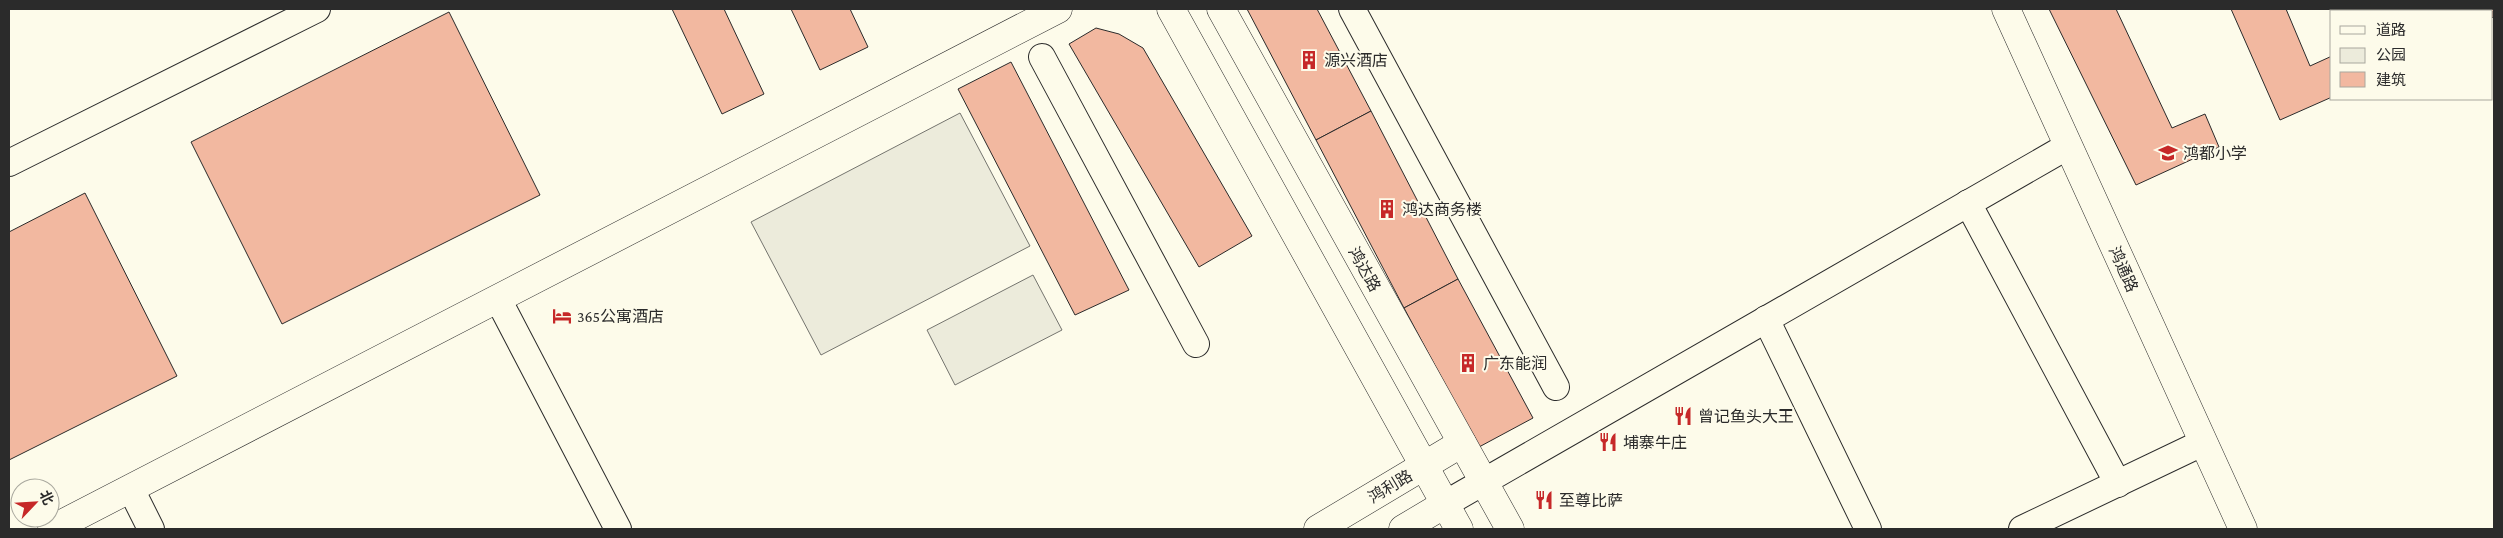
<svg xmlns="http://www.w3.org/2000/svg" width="2503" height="538" font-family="'Crimson Pro','Noto Sans SC',serif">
	<rect width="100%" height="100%" fill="#fdfbea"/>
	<g fill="#ecebdb" stroke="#74746e">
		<path d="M 960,113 L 1030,246 L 821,355 L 751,222 Z"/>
		<path d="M 1033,275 L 1062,330 L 955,385 L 927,330 Z"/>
	</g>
	<g fill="#f2b8a0" stroke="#2b2b2b">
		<path d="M 672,9 L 724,9 L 764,94 L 722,114 Z"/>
		<path d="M 791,9 L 850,9 L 868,47 L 820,70 Z"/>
		<path d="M 1247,9 L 1317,9 L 1371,111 L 1316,140 Z"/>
		<path d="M 2049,9 L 2116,9 L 2172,128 L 2205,114 L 2219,147 L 2136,185 Z"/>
		<path d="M 2231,9 L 2286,9 L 2310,66 L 2332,56 L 2332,97 L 2280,120 Z"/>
		<path d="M 2396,9 L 2494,9 L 2494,16 L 2492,18 L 2492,11 L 2398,11 Z"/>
		<path d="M 449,12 L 540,195 L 282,324 L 191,142 Z"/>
		<path d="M 1096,28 L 1119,34 L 1143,48 L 1252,236 L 1199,267 L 1069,44 Z"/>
		<path d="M 1011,62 L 1129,290 L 1075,315 L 958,89 Z"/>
		<path d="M 1371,111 L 1458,279 L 1404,308 L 1316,140 Z"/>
		<path d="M 85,193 L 177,376 L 9,460 L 9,232 Z"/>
		<path d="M 1458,279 L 1533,418 L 1479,447 L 1404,308 Z"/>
	</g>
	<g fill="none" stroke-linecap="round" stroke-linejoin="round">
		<g stroke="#2b2b2b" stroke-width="28">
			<g id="minor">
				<path d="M 1352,9 L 1556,387"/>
				<path d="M 1042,57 L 1196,344"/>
				<path d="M 9,163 L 317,9"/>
				<path d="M 1968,203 L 2118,484"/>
				<path d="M 498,299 L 618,529"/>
				<path d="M 1766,319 L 1868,529"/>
				<path d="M 131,489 L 151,529"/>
				<path d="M 1445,504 L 2068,146"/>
				<path d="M 2022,529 L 2202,443"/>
			</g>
		</g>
		<g stroke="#2b2b2b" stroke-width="29">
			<g id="tertiary">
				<path d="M 1171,9 L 1459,529"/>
				<path d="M 1221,9 L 1510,529"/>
				<path d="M 2006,9 L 2243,529"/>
				<path d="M 52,529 L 1058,9"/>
				<path d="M 1318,529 L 1462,443"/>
				<path d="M 1403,529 L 1445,504"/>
			</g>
		</g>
		<use href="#minor" stroke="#fdfbea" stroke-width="26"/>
		<use href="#tertiary" stroke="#fdfbea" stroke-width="28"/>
	</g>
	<defs>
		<g id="building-bare" transform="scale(1.5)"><path d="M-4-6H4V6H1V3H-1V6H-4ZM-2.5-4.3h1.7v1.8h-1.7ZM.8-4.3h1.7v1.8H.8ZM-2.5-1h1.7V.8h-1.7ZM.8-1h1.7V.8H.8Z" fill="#c62828" stroke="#fdfbea" stroke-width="2.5" paint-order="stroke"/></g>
		<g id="school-bare" transform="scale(1.5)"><path d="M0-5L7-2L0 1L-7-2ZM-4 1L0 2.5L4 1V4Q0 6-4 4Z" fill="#c62828" stroke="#fdfbea" stroke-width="2.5" paint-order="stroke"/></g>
		<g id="hotel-bare" transform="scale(1.5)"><path d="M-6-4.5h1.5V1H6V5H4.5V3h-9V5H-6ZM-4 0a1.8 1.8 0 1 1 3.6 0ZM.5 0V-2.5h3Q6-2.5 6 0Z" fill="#c62828" stroke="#fdfbea" stroke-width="2.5" paint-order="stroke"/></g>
		<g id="restaurant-bare" transform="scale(1.5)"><path d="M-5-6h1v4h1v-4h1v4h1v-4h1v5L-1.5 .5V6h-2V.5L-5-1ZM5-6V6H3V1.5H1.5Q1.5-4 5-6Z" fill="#c62828" stroke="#fdfbea" stroke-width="2.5" paint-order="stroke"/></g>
	</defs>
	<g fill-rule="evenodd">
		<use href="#building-bare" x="1309" y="60"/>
		<use href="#school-bare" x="2168" y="153"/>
		<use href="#building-bare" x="1387" y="209"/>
		<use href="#hotel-bare" x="562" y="316"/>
		<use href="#building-bare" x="1468" y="363"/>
		<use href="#restaurant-bare" x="1683" y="416"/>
		<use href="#restaurant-bare" x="1608" y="442"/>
		<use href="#restaurant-bare" x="1544" y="500"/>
	</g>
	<g text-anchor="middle" stroke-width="4" stroke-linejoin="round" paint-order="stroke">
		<g font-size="16" fill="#2b2b2b" stroke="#fdfbea" text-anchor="start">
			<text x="1324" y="66">源兴酒店</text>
			<text x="2183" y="159">鸿都小学</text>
			<text x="1402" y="215">鸿达商务楼</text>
			<text x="577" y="322">365公寓酒店</text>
			<text x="1483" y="369">广东能润</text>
			<text x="1698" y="422">曾记鱼头大王</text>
			<text x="1623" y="448">埔寨牛庄</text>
			<text x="1559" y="506">至尊比萨</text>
		</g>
		<g font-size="16" fill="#2b2b2b" stroke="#fdfbea">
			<text transform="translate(1365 269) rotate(61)" y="6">鸿达路</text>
			<text transform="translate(2124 269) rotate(66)" y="6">鸿通路</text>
			<text transform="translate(1390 486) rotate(-31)" y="6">鸿利路</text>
		</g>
	</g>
	<rect width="2503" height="538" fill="none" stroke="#2b2b2b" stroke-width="20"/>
	<rect x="2330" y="10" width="162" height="90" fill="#fdfbea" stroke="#a9a89e"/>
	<rect x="2340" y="26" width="25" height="8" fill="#fdfbea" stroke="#a9a89e"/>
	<text x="2376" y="35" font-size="15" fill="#2b2b2b">道路</text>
	<rect x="2340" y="48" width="25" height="15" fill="#ecebdb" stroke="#a9a89e"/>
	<text x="2376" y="60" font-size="15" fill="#2b2b2b">公园</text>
	<rect x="2340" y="72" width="25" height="15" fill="#f2b8a0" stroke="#a9a89e"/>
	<text x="2376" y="85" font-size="15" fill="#2b2b2b">建筑</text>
	<g transform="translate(35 503) rotate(65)"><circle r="24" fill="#fdfbea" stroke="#a9a89e"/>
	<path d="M0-4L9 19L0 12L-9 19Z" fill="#c62828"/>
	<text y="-8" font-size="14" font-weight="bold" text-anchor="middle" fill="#2b2b2b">北</text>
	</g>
</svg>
